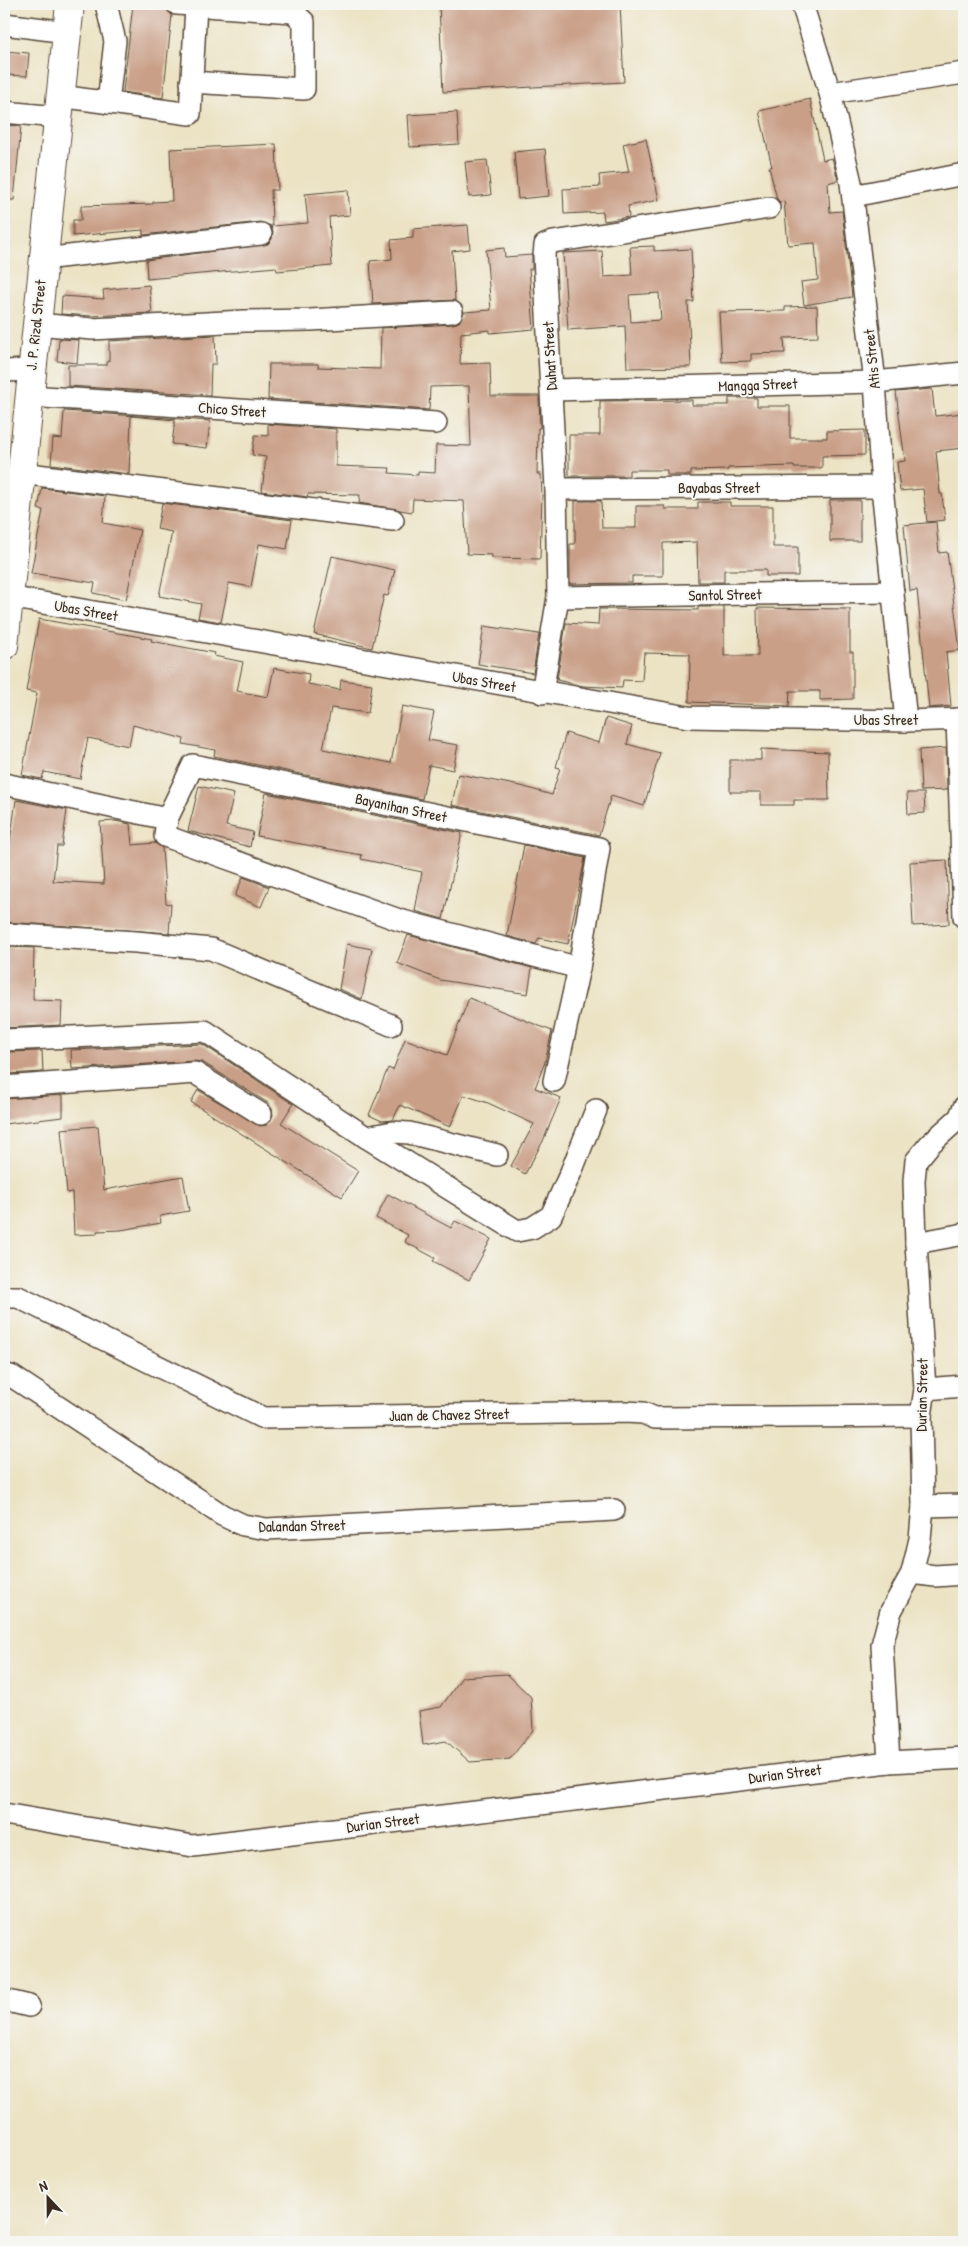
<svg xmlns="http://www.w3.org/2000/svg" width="968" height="2246" font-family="'Patrick Hand',sans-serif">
	<rect width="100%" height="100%" fill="#f6f6f2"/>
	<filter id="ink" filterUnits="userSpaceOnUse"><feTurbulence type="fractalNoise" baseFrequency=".02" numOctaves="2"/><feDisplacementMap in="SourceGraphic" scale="10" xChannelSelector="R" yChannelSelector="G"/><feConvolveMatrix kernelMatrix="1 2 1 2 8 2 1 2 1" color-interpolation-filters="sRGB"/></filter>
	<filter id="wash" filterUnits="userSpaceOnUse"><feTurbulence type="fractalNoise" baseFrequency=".0096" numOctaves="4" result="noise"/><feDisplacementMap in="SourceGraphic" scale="20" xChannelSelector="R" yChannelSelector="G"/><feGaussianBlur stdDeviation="1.12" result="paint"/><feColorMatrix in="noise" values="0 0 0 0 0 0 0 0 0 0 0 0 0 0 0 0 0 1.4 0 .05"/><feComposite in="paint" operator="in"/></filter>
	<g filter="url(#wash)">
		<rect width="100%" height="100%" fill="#ece3c4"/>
		<g id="blocks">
			<g fill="#c99f87" fill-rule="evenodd">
				<path d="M 133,4 L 165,8 L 172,15 L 163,98 L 123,92 Z"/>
				<path d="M 439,4 L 620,4 L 624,82 L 443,92 Z"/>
				<path d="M 4,51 L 29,53 L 27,76 L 4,75 Z"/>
				<path d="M 810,99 L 823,160 L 832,158 L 838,180 L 828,183 L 830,212 L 842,211 L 852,297 L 804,305 L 801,282 L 818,280 L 815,243 L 788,245 L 784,201 L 780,202 L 777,199 L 769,167 L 772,167 L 759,111 Z"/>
				<path d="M 457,112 L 459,144 L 410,147 L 408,115 Z"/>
				<path d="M 4,125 L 21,126 L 14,200 L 4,200 Z"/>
				<path d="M 646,139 L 659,200 L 628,206 L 629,217 L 604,221 L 603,212 L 564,214 L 563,189 L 600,187 L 599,175 L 629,172 L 623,144 Z"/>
				<path d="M 276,144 L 278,190 L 271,190 L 272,226 L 308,223 L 305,194 L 348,190 L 350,215 L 329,217 L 332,266 L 277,271 L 276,267 L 147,279 L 146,260 L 268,244 L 272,239 L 273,232 L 271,226 L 260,222 L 143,235 L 143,230 L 73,236 L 73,220 L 81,220 L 81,206 L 153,204 L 153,202 L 172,201 L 170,149 Z"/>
				<path d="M 545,149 L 549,196 L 518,199 L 514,152 Z"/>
				<path d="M 487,160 L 491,195 L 469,197 L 465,162 Z"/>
				<path d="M 468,225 L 470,249 L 452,251 L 455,300 L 373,304 L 370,261 L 392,259 L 391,240 L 413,238 L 413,229 Z"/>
				<path d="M 654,246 L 654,251 L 691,249 L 694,302 L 688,302 L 691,367 L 627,368 L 625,326 L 568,330 L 563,253 L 602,251 L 604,277 L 632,275 L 630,247 ZM 659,293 L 661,320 L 631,322 L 629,295 Z"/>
				<path d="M 504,248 L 505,257 L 532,255 L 532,269 L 529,269 L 534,329 L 490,333 L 490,330 L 461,333 L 460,364 L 490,363 L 491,396 L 539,396 L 540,428 L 538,428 L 537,474 L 541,474 L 542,495 L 540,559 L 492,558 L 492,555 L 467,554 L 464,501 L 413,499 L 412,512 L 359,503 L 360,495 L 308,494 L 307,497 L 262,491 L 266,457 L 252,455 L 255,435 L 268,436 L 268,424 L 336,429 L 336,466 L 390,468 L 389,473 L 418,475 L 418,472 L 435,473 L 436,445 L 471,446 L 469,386 L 430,387 L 429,410 L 268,399 L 269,364 L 318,364 L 318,367 L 380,369 L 381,328 L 453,324 L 459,322 L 464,312 L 491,310 L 486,250 Z"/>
				<path d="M 149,285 L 152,313 L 92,316 L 61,314 L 62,296 L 104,299 L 103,290 Z"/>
				<path d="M 817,306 L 818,337 L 784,338 L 785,353 L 751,354 L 751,361 L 722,362 L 719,312 L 785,311 L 785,307 Z"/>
				<path d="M 215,335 L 216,364 L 211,364 L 210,395 L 68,386 L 68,365 L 107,365 L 107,361 L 109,361 L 109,341 Z"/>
				<path d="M 59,339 L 79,340 L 77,363 L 57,361 Z"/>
				<path d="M 932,389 L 935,416 L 964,413 L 964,448 L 936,451 L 940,494 L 942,494 L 945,520 L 927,522 L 923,489 L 900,491 L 897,462 L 905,461 L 896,392 Z"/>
				<path d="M 729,398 L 757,398 L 757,406 L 790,406 L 790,438 L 827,438 L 827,431 L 865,430 L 865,455 L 822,456 L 822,468 L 794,468 L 794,466 L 728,468 L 728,470 L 691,471 L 691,475 L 667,475 L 667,470 L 629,470 L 629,476 L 569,476 L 569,435 L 600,435 L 600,401 L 692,400 L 692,405 L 729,405 Z"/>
				<path d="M 64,411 L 210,421 L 207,448 L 172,444 L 175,420 L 131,416 L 129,474 L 51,464 L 53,438 L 62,439 Z"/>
				<path d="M 42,488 L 105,496 L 103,523 L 140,530 L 126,600 L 93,593 L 95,583 L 31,573 L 43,510 L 38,509 Z"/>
				<rect x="830" y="500" width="30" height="41"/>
				<path d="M 575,501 L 601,501 L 602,528 L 636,528 L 636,506 L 665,506 L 665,509 L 698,509 L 698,502 L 730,502 L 730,506 L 773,506 L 773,547 L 798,547 L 798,576 L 766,576 L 766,570 L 724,570 L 724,582 L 698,582 L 697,542 L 663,543 L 663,576 L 632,576 L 632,583 L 570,584 L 570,544 L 575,544 Z"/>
				<path d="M 162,503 L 292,520 L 287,549 L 259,544 L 251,587 L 229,583 L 221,622 L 198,618 L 201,604 L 159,596 L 172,532 L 157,529 Z"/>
				<path d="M 936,522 L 939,553 L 947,552 L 960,650 L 946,652 L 951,706 L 929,708 L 917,590 L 910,591 L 904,525 Z"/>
				<path d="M 332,556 L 395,570 L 388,596 L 384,595 L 372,648 L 314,634 Z"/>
				<path d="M 698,607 L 724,607 L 724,656 L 758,656 L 757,608 L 850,609 L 850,652 L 853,652 L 853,699 L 820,700 L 820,691 L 790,691 L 789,706 L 689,702 L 690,654 L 644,653 L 642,681 L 623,680 L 622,688 L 583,686 L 557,680 L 566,623 L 598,625 L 599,609 L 698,610 Z"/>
				<path d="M 39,619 L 152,639 L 151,641 L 215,653 L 214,656 L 243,662 L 237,691 L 268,697 L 274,668 L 309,674 L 308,684 L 340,690 L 341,680 L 372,684 L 368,713 L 331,708 L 323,749 L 391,763 L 402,706 L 434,712 L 428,740 L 458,745 L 453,770 L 429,765 L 422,799 L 214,756 L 215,750 L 183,744 L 184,739 L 133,725 L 129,746 L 88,738 L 80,779 L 44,772 L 42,779 L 22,775 L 37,693 L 26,691 Z"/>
				<path d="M 484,626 L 539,634 L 533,673 L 478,664 Z"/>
				<path d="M 606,718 L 632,726 L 627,744 L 660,753 L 644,806 L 611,796 L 599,835 L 452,805 L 458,774 L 521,786 L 552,795 L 560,768 L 556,767 L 566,733 L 599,743 Z"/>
				<path d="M 946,748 L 947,790 L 921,791 L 919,750 Z"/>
				<path d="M 761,749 L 828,752 L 829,800 L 794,800 L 794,805 L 761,805 L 761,792 L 730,792 L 730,760 L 761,760 Z"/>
				<path d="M 199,786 L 234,794 L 226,826 L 253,832 L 250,847 L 188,831 Z"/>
				<path d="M 266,793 L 462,833 L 443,919 L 415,911 L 422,872 L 361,859 L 362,855 L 257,836 Z"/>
				<path d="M 907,793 L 924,793 L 925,813 L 908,814 Z"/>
				<path d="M 16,800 L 67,810 L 62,846 L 57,846 L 53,881 L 104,884 L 100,822 L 115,821 L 130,824 L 132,845 L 155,843 L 162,848 L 166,903 L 171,904 L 169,933 L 5,922 L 8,876 L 4,875 L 4,841 L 10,842 Z"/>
				<path d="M 524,845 L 585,858 L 568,944 L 539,938 L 536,944 L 507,936 Z"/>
				<path d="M 947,860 L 949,924 L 913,926 L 910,862 Z"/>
				<path d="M 243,877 L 269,887 L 261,907 L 235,896 Z"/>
				<path d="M 408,935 L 532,968 L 528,994 L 440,980 L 397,963 Z"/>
				<path d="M 347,944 L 372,949 L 362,999 L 339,989 Z"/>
				<path d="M 4,947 L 34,948 L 33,1000 L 62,1001 L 61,1025 L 4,1028 Z"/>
				<path d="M 469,998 L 552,1031 L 545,1062 L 535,1088 L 561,1098 L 543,1141 L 525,1174 L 511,1166 L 534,1124 L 488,1103 L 464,1095 L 450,1127 L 400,1105 L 393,1120 L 382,1121 L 369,1115 L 388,1068 L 393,1070 L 405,1039 L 447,1055 Z"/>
				<path d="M 202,1044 L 293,1104 L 281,1123 L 358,1171 L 342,1197 L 191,1102 L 198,1090 L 260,1126 L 267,1125 L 273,1115 L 272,1109 L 268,1103 L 202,1062 L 194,1061 L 72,1069 L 71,1050 Z"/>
				<path d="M 42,1051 L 43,1072 L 7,1074 L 6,1052 Z"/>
				<path d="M 63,1095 L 63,1117 L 4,1124 L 4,1099 Z"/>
				<path d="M 98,1126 L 104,1190 L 183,1176 L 189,1211 L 160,1216 L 161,1223 L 121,1230 L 97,1231 L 97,1234 L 74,1235 L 72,1192 L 67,1193 L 61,1129 Z"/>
				<path d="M 388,1194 L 451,1228 L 455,1221 L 491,1239 L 469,1280 L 433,1261 L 435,1258 L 405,1242 L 408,1235 L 376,1218 Z"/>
				<path d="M 507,1674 L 531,1697 L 533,1730 L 510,1759 L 470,1762 L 446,1741 L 423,1745 L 419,1711 L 441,1707 L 462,1677 Z"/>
			</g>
		</g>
	</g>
	<g filter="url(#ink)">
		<use href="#blocks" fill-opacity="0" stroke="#564637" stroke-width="1"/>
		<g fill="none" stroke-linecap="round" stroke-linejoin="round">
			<g stroke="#564637" stroke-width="24">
				<g id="minor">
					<path d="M 106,4 L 115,41 L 108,103"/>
					<path d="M 177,4 L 293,12 L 304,22 L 304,89 L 191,82"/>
					<path d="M 802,4 L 830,93 L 851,183 L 875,382 L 882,487 L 906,721"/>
					<path d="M 4,24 L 67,32"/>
					<path d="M 830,93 L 964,73"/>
					<path d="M 60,96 L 190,114 L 196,6"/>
					<path d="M 4,112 L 57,117"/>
					<path d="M 853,196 L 964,174"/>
					<path d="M 43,259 L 261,234"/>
					<path d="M 37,324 L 92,329 L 244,321 L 310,320 L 452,312"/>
					<path d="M 4,371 L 32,370"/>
					<path d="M 552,390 L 875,382 L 964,373"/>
					<path d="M 29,396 L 436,423"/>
					<path d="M 21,473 L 393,520"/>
					<path d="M 556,489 L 882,487"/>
					<path d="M 9,597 L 688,717 L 906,721 L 964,719"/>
					<path d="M 558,597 L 893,592"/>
					<path d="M 542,693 L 558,597 L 556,489 L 544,256 L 545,245 L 553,242 L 769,208"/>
					<path d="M 957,719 L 964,917"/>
					<path d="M 4,784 L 167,819 L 193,765 L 599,848 L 579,968 L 554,1081"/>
					<path d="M 167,819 L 165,836 L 399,920 L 579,968"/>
					<path d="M 4,934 L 136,942 L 211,949 L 391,1025"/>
					<path d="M 4,1040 L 205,1031 L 366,1137 L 517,1231 L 532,1228 L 551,1216 L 571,1172 L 596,1110"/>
					<path d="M 4,1087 L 195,1073 L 261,1114"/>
					<path d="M 366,1137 L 393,1132 L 409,1133 L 497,1155"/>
					<path d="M 916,1243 L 964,1234"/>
					<path d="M 4,1297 L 18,1297 L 263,1418 L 625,1412 L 643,1413 L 655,1418 L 921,1416"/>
					<path d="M 4,1374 L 13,1377 L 222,1515 L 243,1525 L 267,1529 L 614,1510"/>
					<path d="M 925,1389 L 964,1386"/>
					<path d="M 923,1506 L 964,1505"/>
					<path d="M 912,1573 L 935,1576 L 964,1574"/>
					<path d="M 889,1762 L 964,1758"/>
					<path d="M 4,1814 L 193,1846 L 889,1762 L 882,1645 L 891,1611 L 912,1573 L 920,1539 L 923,1506 L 921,1416 L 925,1389 L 916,1243 L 914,1180 L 916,1161 L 930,1144 L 959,1118 L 964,1107"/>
					<path d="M 4,2000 L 29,2006"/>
				</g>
			</g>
			<g stroke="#564637" stroke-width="30">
				<path id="highway" d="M 4,646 L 70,4"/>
			</g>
			<use href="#minor" stroke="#fff" stroke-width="21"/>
			<use href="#highway" stroke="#fff" stroke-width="28"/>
		</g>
	</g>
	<g text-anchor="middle" stroke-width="4" stroke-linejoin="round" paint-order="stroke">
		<g font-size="15" fill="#3b2a1e" stroke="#f6f6f2">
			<text transform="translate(36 325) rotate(-84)" y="5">J. P. Rizal Street</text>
			<text transform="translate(550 356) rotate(-93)" y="5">Duhat Street</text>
			<text transform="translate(872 359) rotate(-96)" y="5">Atis Street</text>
			<text transform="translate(758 385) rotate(-2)" y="5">Mangga Street</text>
			<text transform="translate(232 410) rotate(4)" y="5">Chico Street</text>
			<text x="719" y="493">Bayabas Street</text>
			<text transform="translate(725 595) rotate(-1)" y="5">Santol Street</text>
			<text transform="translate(86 611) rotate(10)" y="5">Ubas Street</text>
			<text transform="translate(484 682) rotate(10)" y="5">Ubas Street</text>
			<text x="886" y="725">Ubas Street</text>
			<text transform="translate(401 808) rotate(12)" y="5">Bayanihan Street</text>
			<text transform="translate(922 1395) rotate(-89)" y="5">Durian Street</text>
			<text transform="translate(449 1415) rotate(-1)" y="5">Juan de Chavez Street</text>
			<text transform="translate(302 1526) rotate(-1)" y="5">Dalandan Street</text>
			<text transform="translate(785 1774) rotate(-7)" y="5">Durian Street</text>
			<text transform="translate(383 1823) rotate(-7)" y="5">Durian Street</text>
		</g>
	</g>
	<rect width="968" height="2246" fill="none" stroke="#f6f6f2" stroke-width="20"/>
	<g transform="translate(48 2198) rotate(338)" stroke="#f6f6f2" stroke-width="4" paint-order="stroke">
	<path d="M0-4L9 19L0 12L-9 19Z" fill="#3b2a1e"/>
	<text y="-8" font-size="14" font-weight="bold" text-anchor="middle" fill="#3b2a1e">N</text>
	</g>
</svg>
